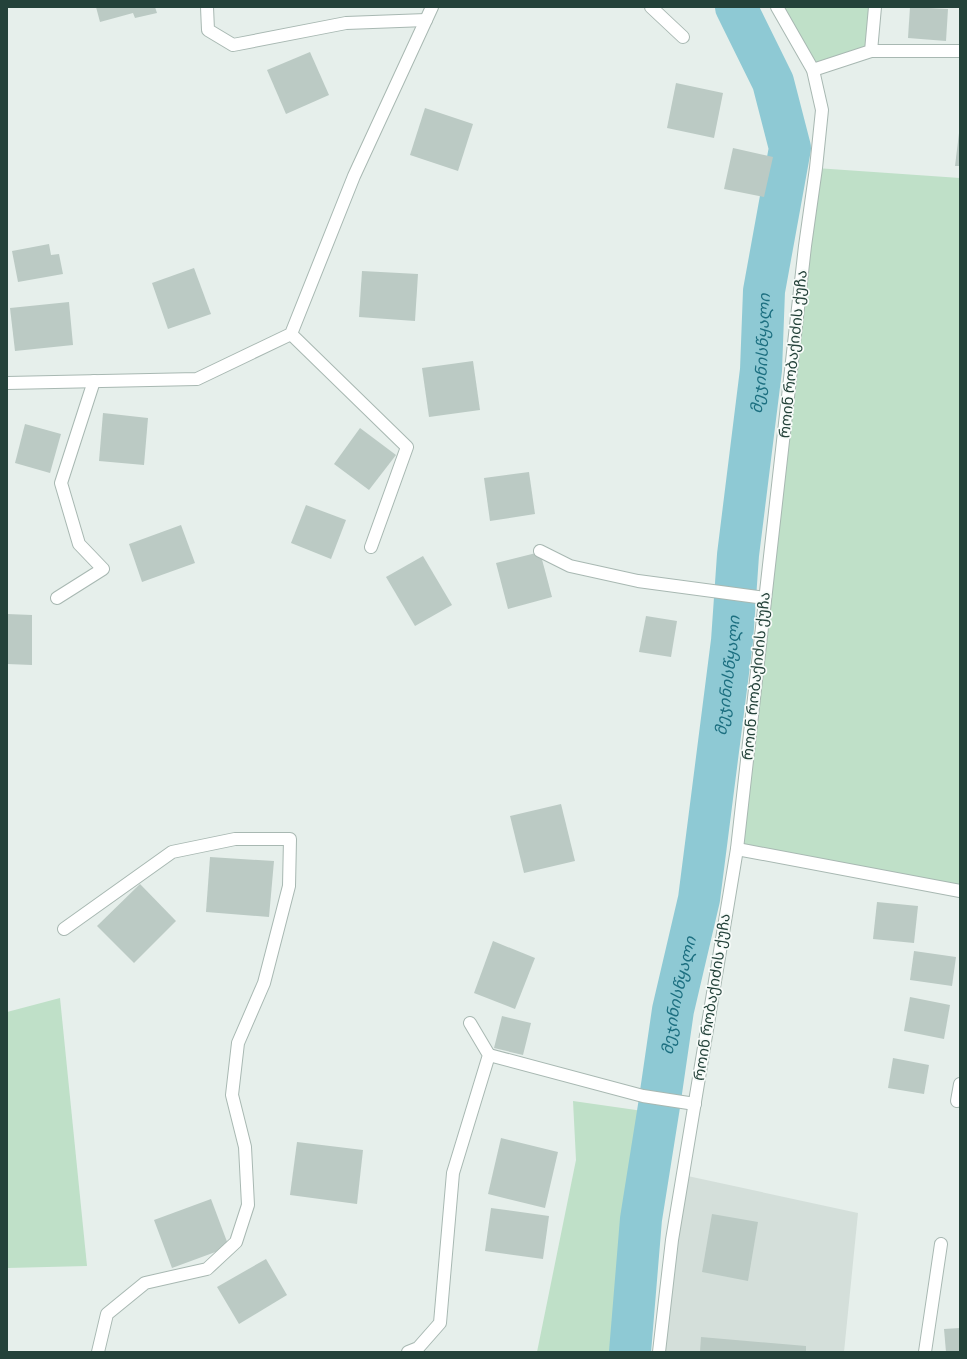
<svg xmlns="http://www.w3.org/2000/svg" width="967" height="1359" font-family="'Exo 2','Noto Sans Georgian',sans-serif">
	<rect width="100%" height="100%" fill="#e6efeb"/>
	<path fill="#d4dfda" d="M 683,1175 L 858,1213 L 844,1352 L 659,1352 Z"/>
	<g fill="#bfe0c8">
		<path d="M 777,7 L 875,7 L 871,51 L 813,70 Z"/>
		<path d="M 816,168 L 960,178 L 960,891 L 737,849 Z"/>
		<path d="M 60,998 L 87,1266 L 7,1268 L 7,1012 Z"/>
		<path d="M 573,1101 L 650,1112 L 620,1352 L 537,1352 L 576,1160 Z"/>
	</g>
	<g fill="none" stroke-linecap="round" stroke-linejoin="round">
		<path stroke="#8ec9d4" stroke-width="42" id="s1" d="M 630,1352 L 641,1219 L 659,1106 L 673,1010 L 699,899 L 709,821 L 732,641 L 738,555 L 761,370 L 764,291 L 790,148 L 773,82 L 736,7"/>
	</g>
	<g fill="#bbcac4">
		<path d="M 96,7 L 155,7 L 157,13 L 135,18 L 133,13 L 100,22 Z"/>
		<path d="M 910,7 L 948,9 L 946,41 L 908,38 Z"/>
		<path d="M 310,52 L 329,95 L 286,114 L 267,70 Z"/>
		<path d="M 676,83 L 723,93 L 714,138 L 667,128 Z"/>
		<path d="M 425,108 L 473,124 L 458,171 L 410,155 Z"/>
		<path d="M 959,133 L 960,133 L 960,166 L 955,166 Z"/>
		<path d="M 733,148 L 773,157 L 764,197 L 724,189 Z"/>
		<path d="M 49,244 L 51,255 L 59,254 L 63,274 L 18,282 L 12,251 Z"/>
		<path d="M 194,268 L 211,314 L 168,329 L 152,283 Z"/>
		<path d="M 362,271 L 418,274 L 415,321 L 359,317 Z"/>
		<path d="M 69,302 L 73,345 L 15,351 L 10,308 Z"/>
		<path d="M 473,361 L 480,410 L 429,417 L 422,368 Z"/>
		<path d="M 103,413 L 148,418 L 144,465 L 99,461 Z"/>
		<path d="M 25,424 L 61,434 L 50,473 L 15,463 Z"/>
		<path d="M 360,428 L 396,455 L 369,490 L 334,464 Z"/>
		<path d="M 529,472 L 535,514 L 490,521 L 484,478 Z"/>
		<path d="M 306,505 L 346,520 L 331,559 L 291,543 Z"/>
		<path d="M 181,525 L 195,563 L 142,582 L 129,544 Z"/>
		<path d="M 540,552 L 552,597 L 508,609 L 496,563 Z"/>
		<path d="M 423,556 L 452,605 L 415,626 L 386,577 Z"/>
		<path d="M 7,614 L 32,615 L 32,665 L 7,664 Z"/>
		<path d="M 646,616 L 677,621 L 671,657 L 639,652 Z"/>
		<path d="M 561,804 L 575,861 L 524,873 L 510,816 Z"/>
		<path d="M 210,857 L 274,861 L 269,917 L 206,912 Z"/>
		<path d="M 140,884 L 176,921 L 134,963 L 97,926 Z"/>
		<path d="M 877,902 L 918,906 L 914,943 L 873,939 Z"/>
		<path d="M 493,941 L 535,958 L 515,1009 L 474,993 Z"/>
		<path d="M 914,951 L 956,957 L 952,986 L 910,980 Z"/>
		<path d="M 910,997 L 950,1005 L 944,1039 L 904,1031 Z"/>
		<path d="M 502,1016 L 531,1023 L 523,1055 L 494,1048 Z"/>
		<path d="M 893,1058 L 929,1065 L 924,1094 L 888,1088 Z"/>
		<path d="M 501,1138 L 558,1152 L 545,1208 L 488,1194 Z"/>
		<path d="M 297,1142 L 363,1150 L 357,1204 L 290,1195 Z"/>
		<path d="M 211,1199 L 229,1247 L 172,1268 L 154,1220 Z"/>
		<path d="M 491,1208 L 549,1216 L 543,1259 L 485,1251 Z"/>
		<path d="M 712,1214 L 758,1222 L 748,1281 L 702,1272 Z"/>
		<path d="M 266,1259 L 287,1295 L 239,1324 L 217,1287 Z"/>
		<path d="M 960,1328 L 960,1352 L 946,1352 L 944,1329 Z"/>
		<path d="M 701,1337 L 806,1346 L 806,1352 L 700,1352 Z"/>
	</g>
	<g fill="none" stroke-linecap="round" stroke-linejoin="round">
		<g stroke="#a8b8b2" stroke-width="14">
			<g id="minor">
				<path d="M 207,7 L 208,30 L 233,45 L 346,23 L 426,20"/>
				<path d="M 651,7 L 683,37"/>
				<path d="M 871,51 L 960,51"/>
				<path d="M 813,70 L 871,51 L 875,7"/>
				<path d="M 291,334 L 407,447 L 371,547"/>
				<path d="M 7,383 L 197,379 L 291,334 L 354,176 L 432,7"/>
				<path d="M 540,551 L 570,566 L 638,581 L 765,598"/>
				<path d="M 57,598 L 103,569 L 79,544 L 61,483 L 94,381"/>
				<path d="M 737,849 L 960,891"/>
				<path d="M 64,929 L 172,852 L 235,839 L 290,839 L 289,886 L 264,983 L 238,1043 L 232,1095 L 245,1147 L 248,1205 L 236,1242 L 207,1269 L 145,1283 L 107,1314 L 98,1352"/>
				<path d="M 489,1055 L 643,1096 L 695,1104"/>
				<path d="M 957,1101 L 960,1084"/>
				<path d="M 408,1352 L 418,1348 L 440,1323 L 453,1173 L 489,1055 L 470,1023"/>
				<path d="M 659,1352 L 672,1240 L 737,849 L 805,246 L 816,168 L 822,110 L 813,70 L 777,7"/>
				<path d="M 925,1352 L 941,1244"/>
			</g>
		</g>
		<use href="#minor" stroke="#fff" stroke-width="12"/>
	</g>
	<g text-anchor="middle" stroke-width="3.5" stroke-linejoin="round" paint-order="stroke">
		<g font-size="15" fill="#24423a" stroke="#f7fbf9">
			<text transform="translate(793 354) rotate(-84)" y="5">როინ რობაქიძის ქუჩა</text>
			<text transform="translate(756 676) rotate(-84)" y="5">როინ რობაქიძის ქუჩა</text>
			<text transform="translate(712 997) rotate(-81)" y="5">როინ რობაქიძის ქუჩა</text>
		</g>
		<g font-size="16" font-style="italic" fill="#1c6f80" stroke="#f7fbf9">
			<text dy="6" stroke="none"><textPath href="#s1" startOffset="1008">მეჯინისწყალი</textPath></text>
			<text dy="6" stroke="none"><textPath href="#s1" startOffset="684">მეჯინისწყალი</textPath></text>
			<text dy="6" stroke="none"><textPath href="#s1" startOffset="360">მეჯინისწყალი</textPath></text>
		</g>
	</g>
	<rect width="967" height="1359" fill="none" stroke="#24423a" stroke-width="16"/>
</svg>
